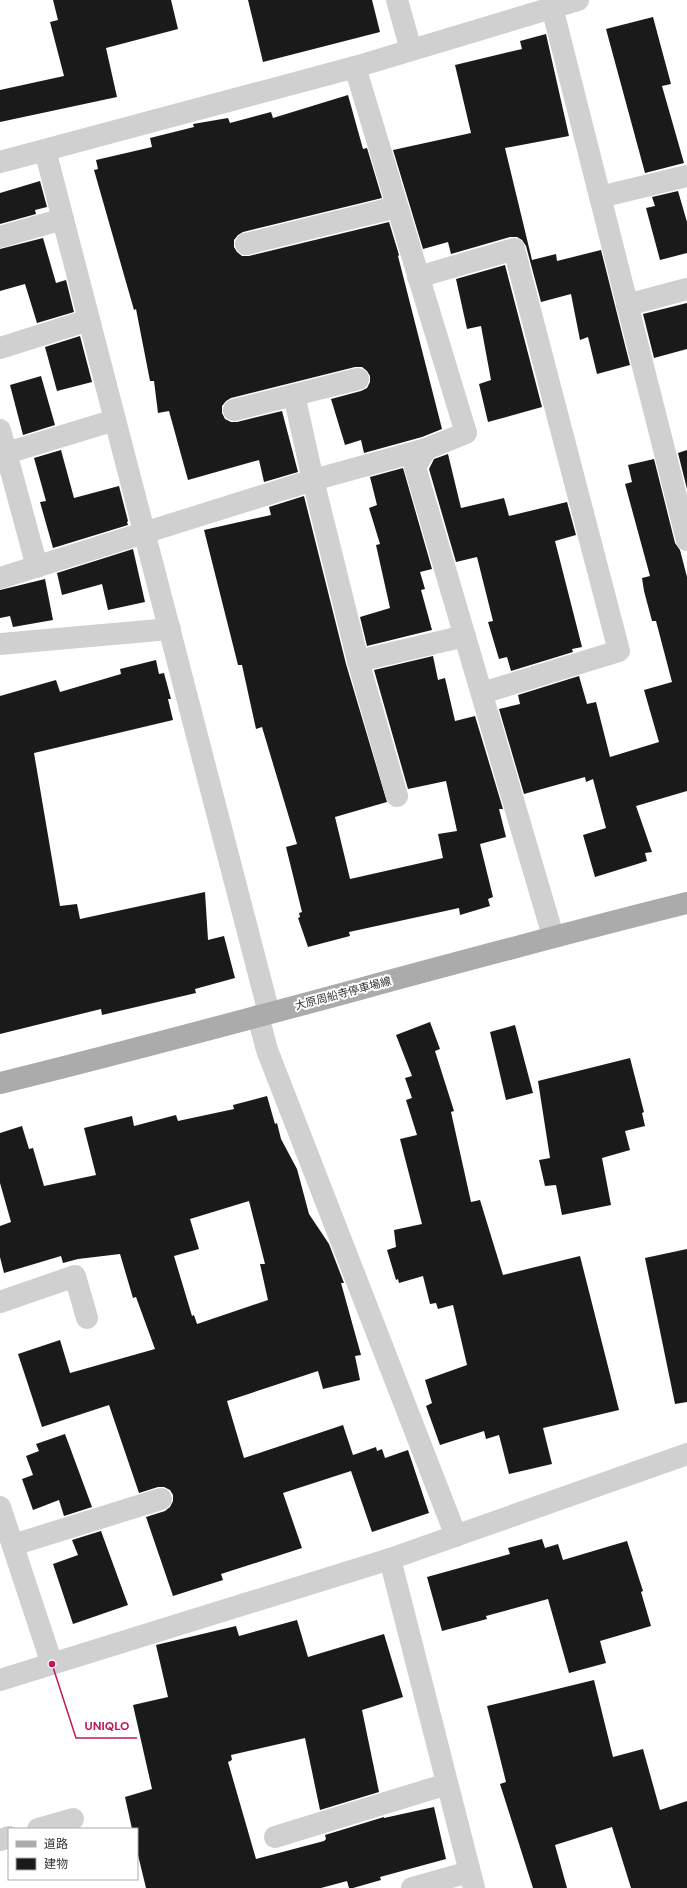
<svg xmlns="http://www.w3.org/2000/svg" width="687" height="1888" font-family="'DM Sans','Noto Sans JP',sans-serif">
	<rect width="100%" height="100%" fill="#fff"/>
	<g fill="#1a1a1a" fill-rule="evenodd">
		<path d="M 53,0 L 171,0 L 178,29 L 106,48 L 117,97 L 0,122 L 0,90 L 64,76 L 50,22 L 58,20 Z"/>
		<path d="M 248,0 L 372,0 L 380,32 L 263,62 Z"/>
		<path d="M 653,17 L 671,84 L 662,86 L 684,163 L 645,173 L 606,29 Z"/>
		<path d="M 546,34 L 569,136 L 505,148 L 532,260 L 556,254 L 557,261 L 601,250 L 630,365 L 597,374 L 588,337 L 580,340 L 571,294 L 541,302 L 526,246 L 522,240 L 517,237 L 510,237 L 451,254 L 448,242 L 423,249 L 393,150 L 471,133 L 455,65 L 522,49 L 520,41 Z"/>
		<path d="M 348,95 L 363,149 L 367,148 L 382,198 L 243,232 L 238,235 L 234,240 L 234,247 L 237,252 L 242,256 L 249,256 L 389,222 L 399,255 L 398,256 L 442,429 L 422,437 L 364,453 L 361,440 L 345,445 L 331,399 L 361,391 L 367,388 L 370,382 L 370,376 L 367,371 L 362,367 L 355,367 L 231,398 L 226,401 L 222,406 L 222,413 L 225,419 L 231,422 L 237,422 L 282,411 L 298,472 L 264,482 L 259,460 L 188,480 L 169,411 L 158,413 L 154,381 L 150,381 L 136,309 L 134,310 L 94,170 L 98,169 L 96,160 L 152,147 L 150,138 L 194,127 L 193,124 L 228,118 L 230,123 L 271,112 L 273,118 Z"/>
		<path d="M 40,181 L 47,207 L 35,210 L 36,214 L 0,224 L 0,193 Z"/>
		<path d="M 678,191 L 687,222 L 687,253 L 660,260 L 646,208 L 655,206 L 652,197 Z"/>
		<path d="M 43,238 L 56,283 L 66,280 L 74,312 L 37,323 L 25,284 L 0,291 L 0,249 Z"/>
		<path d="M 505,265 L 542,407 L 488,422 L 479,384 L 491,380 L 481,326 L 467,329 L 456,279 Z"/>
		<path d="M 687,303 L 687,349 L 654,358 L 643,314 Z"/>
		<path d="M 80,336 L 92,382 L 57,391 L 45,347 Z"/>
		<path d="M 41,376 L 55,425 L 23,435 L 10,385 Z"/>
		<path d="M 61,450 L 74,498 L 119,486 L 128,521 L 127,522 L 128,525 L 53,548 L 40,502 L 46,501 L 34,458 Z"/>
		<path d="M 687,450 L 687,489 L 678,453 Z"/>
		<path d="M 448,454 L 461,508 L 504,498 L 509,516 L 567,502 L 576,535 L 555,541 L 582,647 L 572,649 L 573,652 L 511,671 L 507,657 L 499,659 L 488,622 L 493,621 L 477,557 L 456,562 L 429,469 L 434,459 Z"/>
		<path d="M 654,459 L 675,543 L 680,550 L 687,577 L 687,791 L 636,806 L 652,852 L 645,853 L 647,861 L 595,877 L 583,835 L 606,828 L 593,779 L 586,782 L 585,777 L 524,794 L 499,709 L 520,704 L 518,695 L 579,676 L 587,704 L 596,702 L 610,757 L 659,742 L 644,690 L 672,682 L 656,621 L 652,621 L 644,591 L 642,578 L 650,576 L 625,484 L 632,482 L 628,465 Z"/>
		<path d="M 403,468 L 432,569 L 420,572 L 425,589 L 421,590 L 432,630 L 367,646 L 360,617 L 390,608 L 376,545 L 380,544 L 369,508 L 377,505 L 370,477 Z"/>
		<path d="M 304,496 L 346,664 L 387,802 L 335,817 L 350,879 L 443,858 L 438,834 L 457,831 L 446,781 L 408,789 L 374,670 L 433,656 L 438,680 L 445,678 L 455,721 L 475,716 L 503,809 L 499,809 L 506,837 L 480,844 L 493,897 L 488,899 L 490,906 L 460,915 L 459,908 L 349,932 L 350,936 L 308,947 L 298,918 L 300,917 L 299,913 L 302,912 L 286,847 L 297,844 L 262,727 L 256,729 L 242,665 L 238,665 L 204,530 L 271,515 L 269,507 Z"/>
		<path d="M 133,549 L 145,602 L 108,610 L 102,584 L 62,595 L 57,573 Z"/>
		<path d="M 45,579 L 53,620 L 13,627 L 10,616 L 0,618 L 0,590 Z"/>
		<path d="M 156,660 L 159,674 L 164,673 L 171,699 L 168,699 L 173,720 L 34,753 L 60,906 L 77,904 L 80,919 L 205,892 L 208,940 L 224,936 L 235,978 L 195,989 L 196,993 L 102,1015 L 101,1009 L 0,1034 L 0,696 L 56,680 L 60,692 L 121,674 L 120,669 Z"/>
		<path d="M 430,1022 L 440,1049 L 435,1051 L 454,1111 L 451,1112 L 471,1202 L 480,1200 L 503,1275 L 580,1256 L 619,1410 L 543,1428 L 552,1464 L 509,1474 L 499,1435 L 486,1439 L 484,1431 L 440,1445 L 426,1406 L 432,1403 L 425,1380 L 467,1365 L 453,1305 L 438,1309 L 436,1303 L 430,1304 L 423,1276 L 399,1283 L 398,1279 L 396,1280 L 387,1250 L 396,1247 L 394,1230 L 422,1224 L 400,1139 L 417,1135 L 406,1100 L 412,1098 L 405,1078 L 412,1076 L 396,1035 Z"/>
		<path d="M 515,1025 L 533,1093 L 506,1100 L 490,1032 Z"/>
		<path d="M 630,1058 L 644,1112 L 642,1113 L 645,1126 L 625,1131 L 630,1150 L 602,1158 L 611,1205 L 562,1215 L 556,1185 L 545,1186 L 539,1160 L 550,1158 L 538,1081 Z"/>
		<path d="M 267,1096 L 275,1124 L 277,1123 L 281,1139 L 297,1169 L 309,1214 L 329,1244 L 344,1283 L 341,1283 L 361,1355 L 355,1356 L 360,1380 L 323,1389 L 318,1371 L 227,1401 L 244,1458 L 343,1425 L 353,1455 L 376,1447 L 377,1451 L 382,1449 L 385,1458 L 408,1450 L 429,1513 L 372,1532 L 351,1471 L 283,1493 L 302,1548 L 221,1574 L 223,1580 L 173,1596 L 146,1517 L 165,1511 L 170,1507 L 173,1501 L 173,1495 L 170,1490 L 164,1487 L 158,1487 L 139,1493 L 109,1405 L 42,1427 L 18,1354 L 60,1340 L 70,1373 L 155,1349 L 136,1297 L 133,1298 L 120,1254 L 78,1259 L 63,1263 L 61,1256 L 4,1273 L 0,1257 L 0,1226 L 11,1222 L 0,1183 L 0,1133 L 22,1126 L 29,1149 L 33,1148 L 44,1186 L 96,1175 L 84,1128 L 132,1116 L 134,1126 L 176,1115 L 178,1121 L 234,1109 L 233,1105 ZM 249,1201 L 265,1264 L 260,1264 L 268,1300 L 197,1324 L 194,1315 L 192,1316 L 174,1256 L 199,1249 L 190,1219 Z"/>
		<path d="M 687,1249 L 687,1402 L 675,1404 L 645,1258 Z"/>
		<path d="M 65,1434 L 92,1507 L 64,1516 L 59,1500 L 33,1510 L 22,1479 L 33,1475 L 26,1456 L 39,1451 L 36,1444 Z"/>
		<path d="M 101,1531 L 128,1605 L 73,1624 L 53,1564 L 78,1555 L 72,1540 Z"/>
		<path d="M 542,1539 L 545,1548 L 558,1544 L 563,1560 L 627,1541 L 643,1591 L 641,1592 L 651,1626 L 600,1641 L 606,1663 L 569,1673 L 548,1599 L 486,1616 L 487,1619 L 442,1631 L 427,1577 L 510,1554 L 508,1548 Z"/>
		<path d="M 297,1620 L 308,1657 L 384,1634 L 403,1697 L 362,1710 L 379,1792 L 320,1810 L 305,1738 L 231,1755 L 232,1760 L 228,1762 L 256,1859 L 324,1841 L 326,1839 L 325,1835 L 384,1817 L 384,1818 L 434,1807 L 446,1859 L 380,1877 L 381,1880 L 353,1888 L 349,1888 L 347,1881 L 321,1888 L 146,1888 L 137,1851 L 137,1829 L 132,1829 L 125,1797 L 152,1789 L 133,1705 L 168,1697 L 156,1645 L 236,1626 L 239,1636 Z"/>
		<path d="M 594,1680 L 613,1757 L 643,1749 L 660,1810 L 687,1801 L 687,1888 L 631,1888 L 612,1827 L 555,1845 L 567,1888 L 533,1888 L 500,1784 L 506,1782 L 487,1706 Z"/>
	</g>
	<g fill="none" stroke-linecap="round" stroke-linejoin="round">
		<g stroke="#d0d0d0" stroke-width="22">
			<path d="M 397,0 L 411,50"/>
			<path d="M 552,7 L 687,540"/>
			<path d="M 355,67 L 466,433 L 426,449 L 415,467 L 553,936"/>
			<path d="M 45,150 L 269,1013"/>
			<path d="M 0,162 L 355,67 L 578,0"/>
			<path d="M 600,197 L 687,176"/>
			<path d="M 0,237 L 63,219"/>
			<path d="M 246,244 L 397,207"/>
			<path d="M 418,277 L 514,249 L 619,651 L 482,693"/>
			<path d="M 627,305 L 687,289"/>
			<path d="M 0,348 L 89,320"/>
			<path d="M 234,410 L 358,379"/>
			<path d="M 0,430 L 37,567"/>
			<path d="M 426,449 L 313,480 L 358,661 L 465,636"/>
			<path d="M 0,455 L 115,420"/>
			<path d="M 0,578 L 313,480 L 294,395"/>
			<path d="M 0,644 L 170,629"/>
			<path d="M 358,661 L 397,796"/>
			<path d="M 258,1016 L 267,1050 L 456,1536"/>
			<path d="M 0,1302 L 75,1276 L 87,1318"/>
			<path d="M 0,1507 L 52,1664"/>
			<path d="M 13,1545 L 161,1499"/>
			<path d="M 390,1559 L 474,1888"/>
			<path d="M 0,1680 L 390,1559 L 687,1454"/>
			<path d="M 38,1829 L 73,1819"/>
			<path d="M 275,1837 L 447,1784"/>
			<path d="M 0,1840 L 9,1837"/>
			<path d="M 412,1888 L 469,1872"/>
		</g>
		<path stroke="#ababab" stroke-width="22" d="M 0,1083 C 230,1027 457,960 687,903"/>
	</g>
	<g text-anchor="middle" stroke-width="4" stroke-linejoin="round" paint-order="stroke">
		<g font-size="11" fill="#333" stroke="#fff">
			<text transform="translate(343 993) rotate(-15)" y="4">大原周船寺停車場線</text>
		</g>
	</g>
	<path fill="none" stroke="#c2185b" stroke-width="1.5" d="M52 1664L76 1738H137"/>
	<circle fill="#c2185b" stroke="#fff" stroke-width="1.5" cx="52" cy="1664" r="4"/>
	<g font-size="12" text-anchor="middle" font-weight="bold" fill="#c2185b" stroke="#fff" stroke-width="4" stroke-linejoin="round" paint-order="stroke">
		<text x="107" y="1730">UNIQLO</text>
	</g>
	<rect x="8" y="1828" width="130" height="52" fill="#ffffff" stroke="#adadad"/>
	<rect x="16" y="1841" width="20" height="6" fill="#ababab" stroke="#adadad"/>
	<text x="44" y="1848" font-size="12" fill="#333333">道路</text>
	<rect x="16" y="1858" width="20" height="12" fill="#1a1a1a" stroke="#adadad"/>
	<text x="44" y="1868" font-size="12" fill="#333333">建物</text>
</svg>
